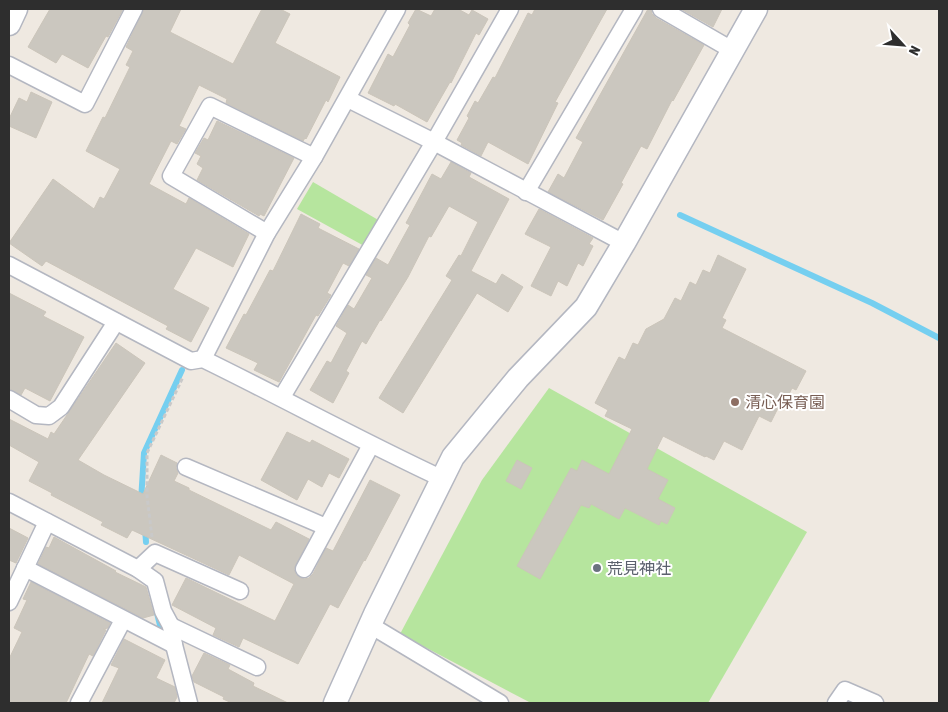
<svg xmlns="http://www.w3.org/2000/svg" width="948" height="712" font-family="'Asap Condensed','Noto Sans JP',sans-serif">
	<rect width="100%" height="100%" fill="#efe9e1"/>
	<g fill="#b6e59e">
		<path d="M 313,182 L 380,221 L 366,247 L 297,209 Z"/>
		<path d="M 549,388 L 807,532 L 708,703 L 531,703 L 400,634 L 482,480 Z"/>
	</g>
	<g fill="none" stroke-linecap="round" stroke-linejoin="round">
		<g stroke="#75cff0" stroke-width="6">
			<path d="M 680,215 L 872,303 L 939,338"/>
			<path d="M 141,501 L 144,453 L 182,370"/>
			<path d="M 145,528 L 146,542"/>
			<path d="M 157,613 L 161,629"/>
		</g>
	</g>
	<g fill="#cbc7bf" stroke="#cbc5ba">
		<path d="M 50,9 L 123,9 L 108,37 L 106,36 L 88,68 L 62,54 L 56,63 L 28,47 Z"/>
		<path d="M 144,9 L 181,9 L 170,32 L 233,64 L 262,9 L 280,9 L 290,14 L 275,43 L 340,77 L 328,102 L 326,100 L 306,139 L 305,138 L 303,141 L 226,103 L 227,99 L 199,85 L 179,126 L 186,129 L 177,144 L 171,141 L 149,184 L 186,204 L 189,198 L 249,234 L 233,267 L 196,248 L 173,289 L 209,308 L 191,342 L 166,329 L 168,326 L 46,261 L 42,266 L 9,243 L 53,179 L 94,209 L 100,197 L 104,199 L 120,169 L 86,151 L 103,117 L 105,118 L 130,67 L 126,65 L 133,51 L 126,47 Z"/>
		<path d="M 416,9 L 431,16 L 435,9 L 458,9 L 469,15 L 472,10 L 488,19 L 479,35 L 476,33 L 451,83 L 450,82 L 427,122 L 395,104 L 394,106 L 368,93 L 388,54 L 393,57 L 410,25 L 408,23 Z"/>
		<path d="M 535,9 L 607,9 L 555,102 L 558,103 L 528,164 L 488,142 L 481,156 L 461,145 L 462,143 L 457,140 L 469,118 L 467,116 L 475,101 L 478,103 L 493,77 L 495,78 L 528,13 L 532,15 Z"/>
		<path d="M 648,9 L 651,9 L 652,14 L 656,18 L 704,45 L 673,101 L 672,100 L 647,149 L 641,146 L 621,183 L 623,184 L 603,220 L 548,192 L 558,174 L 564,178 L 583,142 L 576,138 Z"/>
		<path d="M 681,9 L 722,9 L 713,27 Z"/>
		<path d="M 31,92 L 52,102 L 36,138 L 9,126 L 9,119 L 19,98 L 27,102 Z"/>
		<path d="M 217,121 L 294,158 L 264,216 L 260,214 L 259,216 L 197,180 L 203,168 L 197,164 L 201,156 L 195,153 L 204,138 L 208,140 Z"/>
		<path d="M 451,162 L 471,173 L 469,177 L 509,199 L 471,271 L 496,284 L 502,274 L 523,287 L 508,312 L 477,293 L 403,413 L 379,398 L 452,280 L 446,276 L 459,255 L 461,256 L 478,222 L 449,206 L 431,237 L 429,236 L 408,277 L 381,321 L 380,320 L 366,344 L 362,341 L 346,371 L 349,373 L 333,403 L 310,390 L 327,361 L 331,363 L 347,333 L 336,326 L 348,305 L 354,309 L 372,278 L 366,275 L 376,258 L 388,265 L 410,225 L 406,223 L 432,174 L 441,179 Z"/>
		<path d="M 539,209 L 593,238 L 589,244 L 593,246 L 583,266 L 578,263 L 567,286 L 558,281 L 551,296 L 531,286 L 551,247 L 525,234 Z"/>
		<path d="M 301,214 L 320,224 L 318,228 L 359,249 L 349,266 L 343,263 L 327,293 L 331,295 L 318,316 L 316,315 L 279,382 L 254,370 L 258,363 L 226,348 L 244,314 L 246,315 L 270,270 L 273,271 Z"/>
		<path d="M 718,255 L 746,269 L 722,318 L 726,320 L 722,328 L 806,371 L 796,390 L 792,388 L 783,406 L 780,404 L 771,422 L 759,416 L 742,450 L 724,441 L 714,460 L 706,456 L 705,457 L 663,436 L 647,469 L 668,480 L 658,499 L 675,508 L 667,524 L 661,521 L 659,525 L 625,508 L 619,519 L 591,504 L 589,508 L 581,505 L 540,579 L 517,566 L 571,468 L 577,471 L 582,460 L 609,474 L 632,429 L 605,416 L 608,410 L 595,403 L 619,357 L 625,360 L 633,343 L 638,345 L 646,329 L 664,319 L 675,298 L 681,301 L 690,282 L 696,285 L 703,270 L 710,273 Z"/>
		<path d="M 9,293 L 46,312 L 43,316 L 84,337 L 50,401 L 25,388 L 21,395 L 9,389 Z"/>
		<path d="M 116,343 L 145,363 L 78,460 L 104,475 L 143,494 L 161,455 L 177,463 L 176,468 L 178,473 L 174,481 L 189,488 L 189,490 L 271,530 L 276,522 L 309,539 L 294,569 L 296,575 L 304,579 L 309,578 L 313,574 L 326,548 L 333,551 L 370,480 L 400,495 L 365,561 L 364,560 L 338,608 L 330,604 L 298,664 L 243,638 L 239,647 L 213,635 L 216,628 L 172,605 L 186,578 L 275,621 L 294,584 L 239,555 L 229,575 L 132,530 L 127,538 L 101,525 L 103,522 L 51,495 L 52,493 L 29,481 L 39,462 L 9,445 L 9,419 L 48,439 L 51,432 L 54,434 Z"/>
		<path d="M 287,432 L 310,443 L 312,440 L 349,459 L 339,478 L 329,473 L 322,487 L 308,479 L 297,500 L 261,480 Z"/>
		<path d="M 517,460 L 532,468 L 521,489 L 506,481 Z"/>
		<path d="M 9,528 L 28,538 L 16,563 L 9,560 Z"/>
		<path d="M 54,537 L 116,571 L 115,572 L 146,587 L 154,615 L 143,618 L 38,564 L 46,547 L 49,548 Z"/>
		<path d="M 31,582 L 110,623 L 108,628 L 103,629 L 106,630 L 93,656 L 89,654 L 66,703 L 9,703 L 9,659 L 22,632 L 14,628 L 27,600 L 23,599 Z"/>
		<path d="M 124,639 L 165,660 L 156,678 L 175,687 L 177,697 L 174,703 L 102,703 L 119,668 L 111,665 Z"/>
		<path d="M 204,653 L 230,665 L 228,669 L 254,683 L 253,686 L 288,703 L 232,703 L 223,699 L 224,697 L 194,682 L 192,676 Z"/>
	</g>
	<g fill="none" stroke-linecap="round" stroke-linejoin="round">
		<g stroke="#b4b7c1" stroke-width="19">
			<g id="street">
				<path d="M 661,9 L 732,50"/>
				<path d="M 9,65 L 85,104 L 134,9"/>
				<path d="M 348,99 L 434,142 L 624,243"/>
				<path d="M 526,192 L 634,9"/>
				<path d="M 267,233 L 171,176 L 210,106 L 314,157"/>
				<path d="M 9,265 L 191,361 L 203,359 C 283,398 361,441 443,479"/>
				<path d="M 203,359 L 267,233 L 314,157 L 397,9"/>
				<path d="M 282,397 L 434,142 L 510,9"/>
				<path d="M 9,399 L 36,415 L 49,416 L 61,407 L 116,322"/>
				<path d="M 186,467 L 326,527"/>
				<path d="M 9,502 L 138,569 L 155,581 L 163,611 L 171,626 L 174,645 L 189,703"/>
				<path d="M 25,568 L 174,645"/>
				<path d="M 138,569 L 155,553 L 240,591"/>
				<path d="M 304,569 L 371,445"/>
				<path d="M 9,602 L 47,522"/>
				<path d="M 370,625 L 500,703"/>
				<path d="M 171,626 L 257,667"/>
				<path d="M 79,703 L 123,620"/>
				<path d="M 836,703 L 845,690 L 875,703"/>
			</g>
		</g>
		<g stroke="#b4b7c1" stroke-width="25">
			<g id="secondary">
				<path d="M 9,24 L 16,9"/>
				<path d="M 335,703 L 375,614 L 453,457 L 518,378 L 586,307 L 624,243 L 756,9"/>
			</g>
		</g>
		<path stroke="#c9c9c9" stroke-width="3" stroke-dasharray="4 2.5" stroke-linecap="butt" d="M 152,537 L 147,496 L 147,453 L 183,377"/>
		<use href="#street" stroke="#fff" stroke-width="16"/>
		<use href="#secondary" stroke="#fff" stroke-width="22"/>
	</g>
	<circle fill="#8d6e63" stroke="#fff" stroke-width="2" cx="735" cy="402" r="5"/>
	<circle fill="#6b7280" stroke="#fff" stroke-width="2" cx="597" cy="568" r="5"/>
	<g text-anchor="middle" stroke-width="4" stroke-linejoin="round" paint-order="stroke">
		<g font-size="16" fill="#785e54" stroke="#fff" text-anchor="start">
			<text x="745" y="408">清心保育園</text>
		</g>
		<g font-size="16" fill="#5b616d" stroke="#fff" text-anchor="start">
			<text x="607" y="574">荒見神社</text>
		</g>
	</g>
	<rect width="948" height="712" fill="none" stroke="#2e2e2e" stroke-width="20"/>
	<g transform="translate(903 45) rotate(116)" stroke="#ffffff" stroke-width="4" paint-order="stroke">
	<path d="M0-4L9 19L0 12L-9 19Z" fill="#2e2e2e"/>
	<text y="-8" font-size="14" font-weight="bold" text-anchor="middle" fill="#2e2e2e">N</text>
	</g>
</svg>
